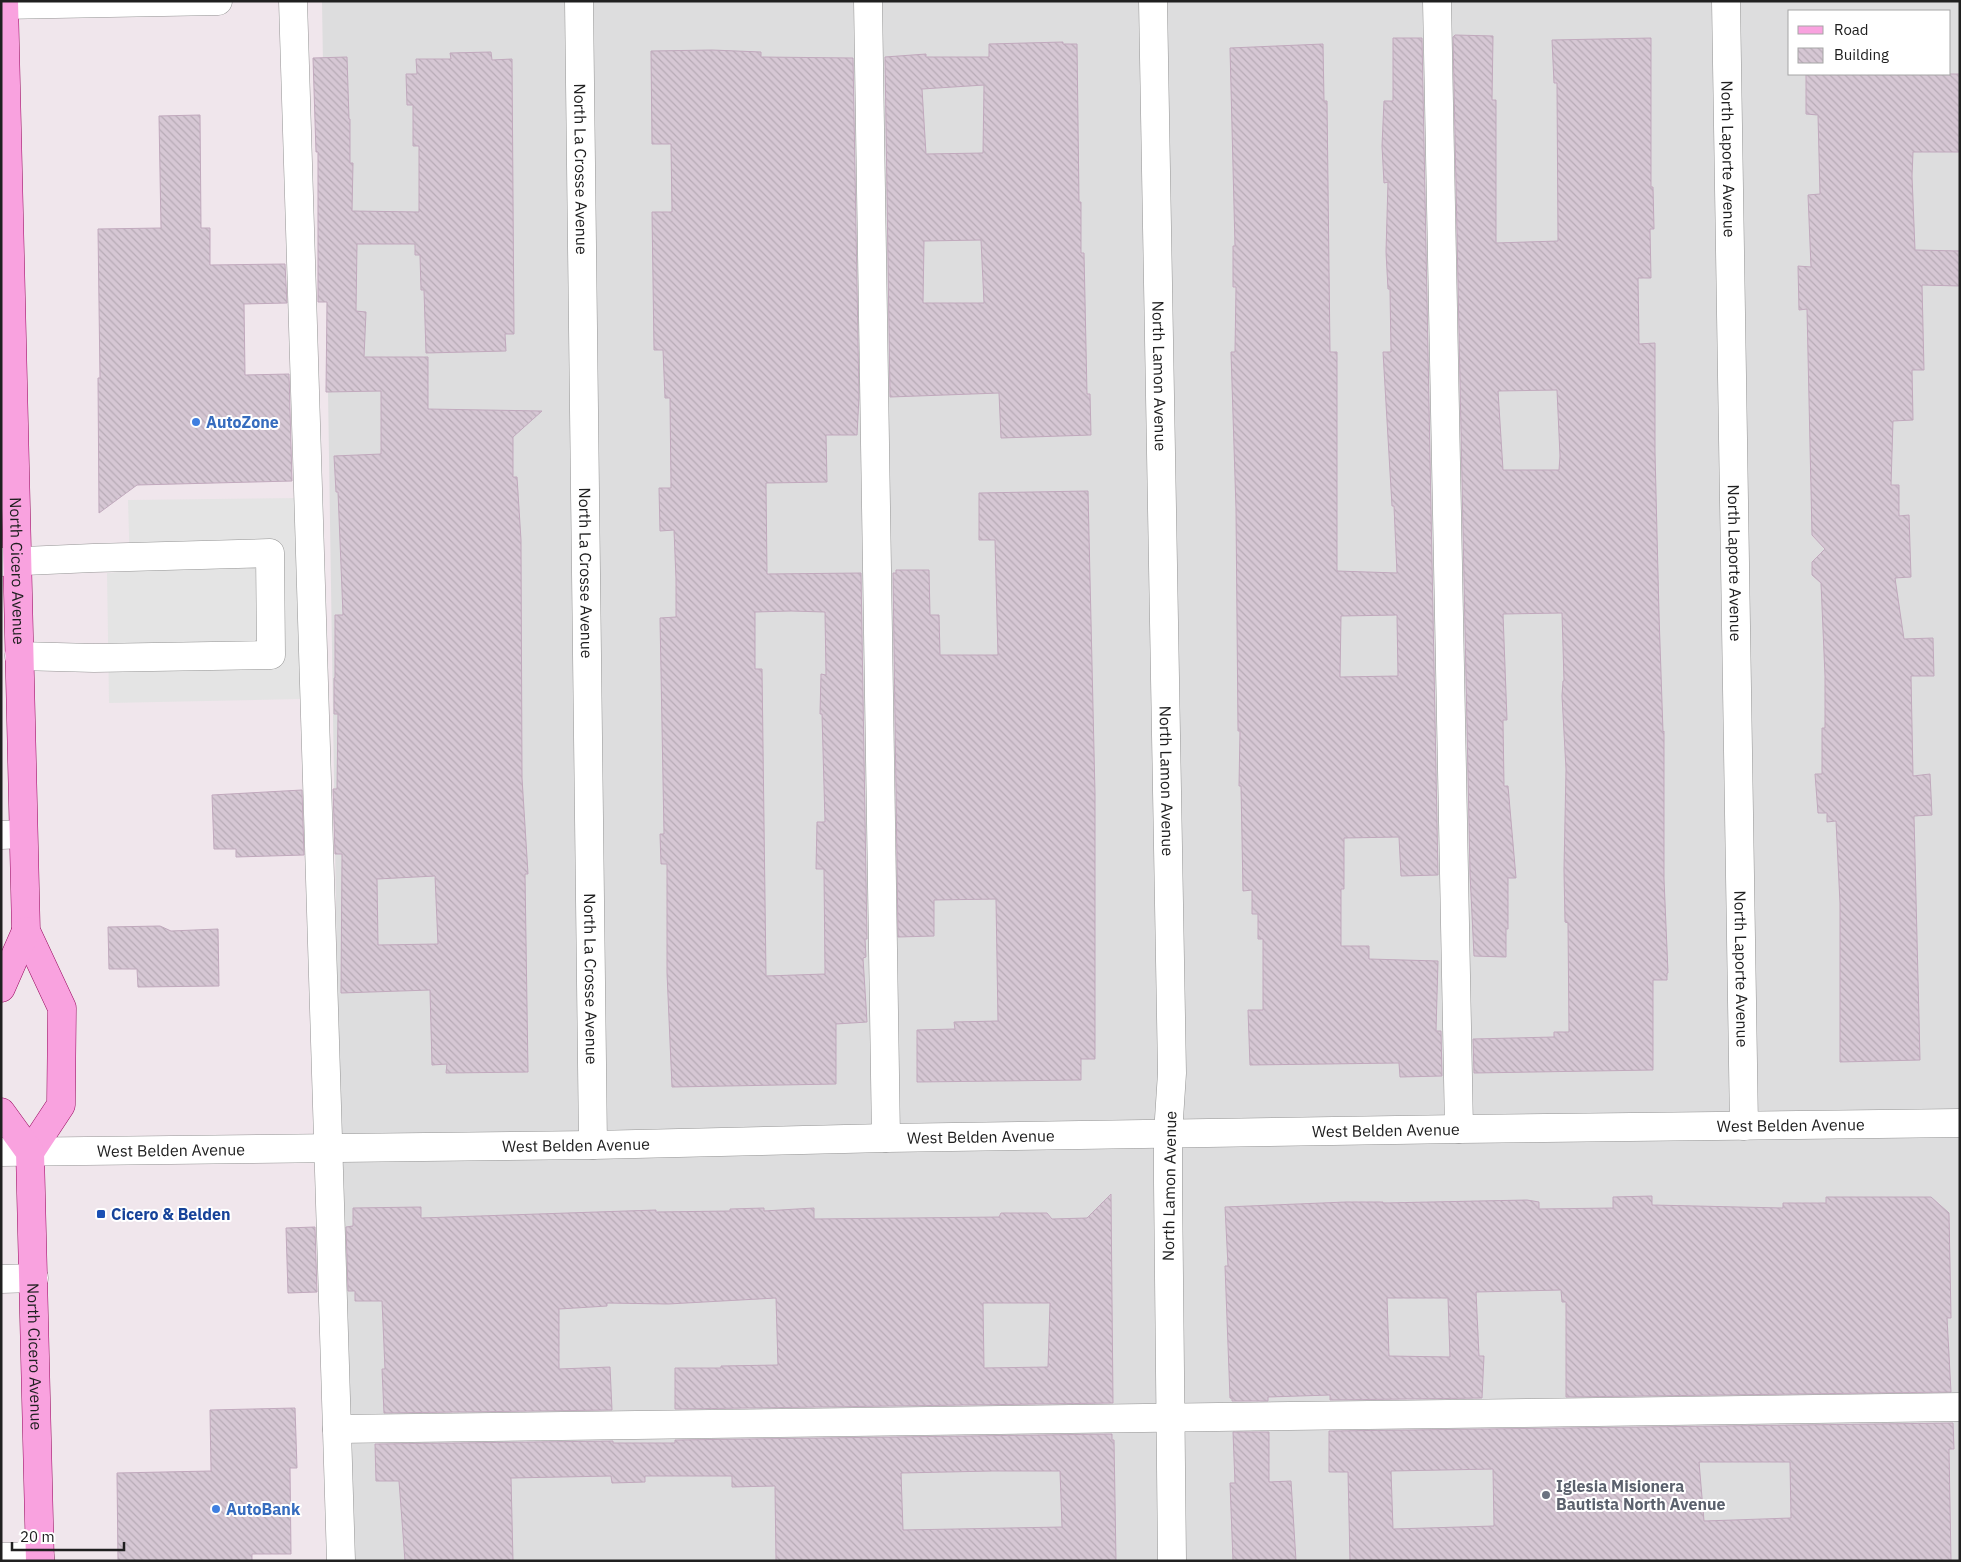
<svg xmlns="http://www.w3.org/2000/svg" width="1961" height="1562" font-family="'IBM Plex Sans',sans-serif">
	<defs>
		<pattern id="building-back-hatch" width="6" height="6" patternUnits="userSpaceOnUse" patternTransform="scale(1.25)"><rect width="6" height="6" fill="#d6c7d4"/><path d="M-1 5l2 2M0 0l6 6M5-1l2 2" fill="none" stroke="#b7abb6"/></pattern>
	</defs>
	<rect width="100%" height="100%" fill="#f0e6ec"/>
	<path fill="#ddddde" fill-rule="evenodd" d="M 322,1 L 1960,1 L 1960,1561 L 346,1561 ZM 1790,11 L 1950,11 L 1950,74 L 1790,74 Z"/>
	<path fill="#e4e4e4" d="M 299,498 L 301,699 L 109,703 L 107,573 L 130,571 L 128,500 Z"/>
	<g fill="url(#building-back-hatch)" stroke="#c1a9bd" fill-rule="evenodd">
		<path d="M 1455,35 L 1493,36 L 1492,100 L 1496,100 L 1496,243 L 1558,241 L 1557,83 L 1554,83 L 1552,40 L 1651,38 L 1651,187 L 1653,187 L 1654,229 L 1650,229 L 1651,278 L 1638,278 L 1639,344 L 1655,343 L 1655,452 L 1659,615 L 1663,732 L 1664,731 L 1664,879 L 1668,973 L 1667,973 L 1667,980 L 1653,980 L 1653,1070 L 1474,1073 L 1473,1039 L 1554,1037 L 1554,1032 L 1569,1032 L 1568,923 L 1565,922 L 1564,870 L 1566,769 L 1562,696 L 1563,681 L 1564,681 L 1562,613 L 1503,614 L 1507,720 L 1503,720 L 1504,786 L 1508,786 L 1516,878 L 1508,878 L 1508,929 L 1506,929 L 1506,957 L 1474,956 L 1470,874 L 1453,37 ZM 1557,390 L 1560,456 L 1559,470 L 1503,470 L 1498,391 Z"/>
		<path d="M 1393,38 L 1422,38 L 1438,875 L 1401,876 L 1399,837 L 1344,838 L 1344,889 L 1341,889 L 1341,946 L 1369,946 L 1369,959 L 1438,961 L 1436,1031 L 1441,1031 L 1442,1076 L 1400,1077 L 1399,1063 L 1250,1065 L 1248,1010 L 1263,1010 L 1263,939 L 1258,939 L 1258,914 L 1252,914 L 1252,890 L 1243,891 L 1241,786 L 1239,786 L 1240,731 L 1238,731 L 1236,509 L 1231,352 L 1235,352 L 1236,287 L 1233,287 L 1233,246 L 1235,246 L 1230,48 L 1323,44 L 1324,101 L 1327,101 L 1330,352 L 1337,352 L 1337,571 L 1397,573 L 1394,506 L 1392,506 L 1383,352 L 1391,352 L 1390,289 L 1388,289 L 1386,252 L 1388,182 L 1384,183 L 1382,146 L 1384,101 L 1393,101 ZM 1397,615 L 1398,676 L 1340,677 L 1341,616 Z"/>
		<path d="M 1063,42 L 1063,44 L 1077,44 L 1079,202 L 1081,202 L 1081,253 L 1084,253 L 1087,394 L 1090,394 L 1091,435 L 1001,438 L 999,393 L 890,397 L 885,57 L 926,54 L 926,57 L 989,57 L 989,44 ZM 984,85 L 983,153 L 926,154 L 922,89 ZM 981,240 L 984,303 L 923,303 L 924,241 Z"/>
		<path d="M 712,50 L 761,52 L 761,57 L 853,58 L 859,397 L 857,435 L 826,435 L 827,482 L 766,483 L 767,574 L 861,573 L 867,939 L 865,939 L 866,957 L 863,958 L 867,1022 L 836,1024 L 836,1084 L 672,1087 L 667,973 L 667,864 L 661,864 L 660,834 L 664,834 L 660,618 L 676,617 L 676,579 L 674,530 L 660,531 L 659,488 L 671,488 L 670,398 L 665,398 L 663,350 L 654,350 L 652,212 L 672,212 L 671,144 L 652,144 L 651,51 ZM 791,611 L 825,612 L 826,675 L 821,674 L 820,714 L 822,714 L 825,822 L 817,822 L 816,869 L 824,869 L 825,974 L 766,976 L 762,669 L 755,669 L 755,612 Z"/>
		<path d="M 491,52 L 492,60 L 512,59 L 514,334 L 505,334 L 506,351 L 426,353 L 424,290 L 421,290 L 420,255 L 415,255 L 415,244 L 357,244 L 356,311 L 366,312 L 364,357 L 428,357 L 428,409 L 542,411 L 513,437 L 513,477 L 517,477 L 521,540 L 522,778 L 528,874 L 525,874 L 528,1072 L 446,1073 L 447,1064 L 432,1065 L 430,990 L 341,993 L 342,854 L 335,854 L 333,789 L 337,789 L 338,714 L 334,714 L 334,678 L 335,678 L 335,615 L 343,615 L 338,492 L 336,492 L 334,456 L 381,454 L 381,391 L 326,392 L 327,302 L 318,302 L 318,152 L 316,152 L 313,58 L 347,57 L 349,119 L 350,119 L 350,163 L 353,163 L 352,211 L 419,212 L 419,146 L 413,146 L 413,105 L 407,105 L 406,74 L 417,74 L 416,59 L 451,59 L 450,53 ZM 435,876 L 438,944 L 378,945 L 377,879 Z"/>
		<path d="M 1806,74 L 1960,74 L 1960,152 L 1913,152 L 1912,176 L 1915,250 L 1960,251 L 1960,286 L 1922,285 L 1924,370 L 1912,370 L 1913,420 L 1893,421 L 1891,485 L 1899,485 L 1899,516 L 1909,515 L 1911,577 L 1895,578 L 1904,639 L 1933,638 L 1934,676 L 1911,676 L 1913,776 L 1930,774 L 1932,815 L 1914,816 L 1920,1060 L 1840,1062 L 1840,903 L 1836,821 L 1827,822 L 1827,813 L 1818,813 L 1815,774 L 1822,774 L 1822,728 L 1825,728 L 1825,676 L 1821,583 L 1812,575 L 1812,562 L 1825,549 L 1812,535 L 1807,309 L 1799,310 L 1798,266 L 1811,267 L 1808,195 L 1820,194 L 1818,115 L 1806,114 Z"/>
		<path d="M 200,115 L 201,228 L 210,228 L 210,265 L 285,264 L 287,303 L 244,304 L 245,375 L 289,374 L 292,481 L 137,485 L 99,513 L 98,378 L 100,378 L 98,229 L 161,228 L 159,116 Z"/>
		<path d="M 1088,491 L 1095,794 L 1095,1059 L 1081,1059 L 1081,1080 L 917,1082 L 917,1030 L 955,1029 L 954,1022 L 998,1021 L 996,899 L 934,900 L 934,936 L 898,937 L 893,573 L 896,573 L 896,570 L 929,570 L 930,615 L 939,615 L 940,655 L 998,655 L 995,540 L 979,540 L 979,493 Z"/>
		<path d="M 302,790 L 304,855 L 236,857 L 236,849 L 214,849 L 212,795 Z"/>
		<path d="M 160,926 L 171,931 L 218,929 L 219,986 L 138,987 L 137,969 L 109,969 L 108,927 Z"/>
		<path d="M 1111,1194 L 1113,1403 L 675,1409 L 675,1368 L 721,1368 L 721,1366 L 778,1365 L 776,1298 L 668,1304 L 607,1303 L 607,1306 L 559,1309 L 559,1369 L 610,1367 L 612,1410 L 384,1413 L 382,1369 L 385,1369 L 382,1301 L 355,1301 L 355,1291 L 348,1291 L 346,1227 L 353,1226 L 353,1208 L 421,1207 L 421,1218 L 656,1210 L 656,1212 L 730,1211 L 730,1209 L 764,1208 L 764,1211 L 814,1208 L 814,1219 L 999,1217 L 1001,1213 L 1047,1213 L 1052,1219 L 1087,1218 ZM 983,1303 L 1050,1303 L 1048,1367 L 984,1368 Z"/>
		<path d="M 1652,1196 L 1652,1205 L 1783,1208 L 1783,1203 L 1826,1203 L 1826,1197 L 1931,1197 L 1949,1213 L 1951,1318 L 1947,1318 L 1951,1392 L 1566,1397 L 1566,1302 L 1562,1302 L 1561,1290 L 1476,1292 L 1479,1356 L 1484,1356 L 1482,1398 L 1330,1400 L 1330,1395 L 1268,1397 L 1268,1401 L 1232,1401 L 1232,1398 L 1230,1398 L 1225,1266 L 1228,1266 L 1225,1207 L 1346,1202 L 1383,1202 L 1383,1203 L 1527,1200 L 1539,1202 L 1539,1209 L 1613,1208 L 1613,1197 ZM 1387,1298 L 1448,1298 L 1450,1357 L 1389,1356 Z"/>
		<path d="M 315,1227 L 317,1292 L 288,1293 L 286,1228 Z"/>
		<path d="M 295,1408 L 297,1468 L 290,1468 L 291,1554 L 252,1554 L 252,1561 L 118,1561 L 117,1473 L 211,1471 L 210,1410 Z"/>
		<path d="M 1953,1423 L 1954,1449 L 1949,1449 L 1951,1561 L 1350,1561 L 1348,1472 L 1329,1472 L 1329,1431 ZM 1699,1462 L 1790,1462 L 1791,1518 L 1704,1521 ZM 1493,1469 L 1494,1526 L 1393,1529 L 1391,1471 Z"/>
		<path d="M 1233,1432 L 1269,1432 L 1269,1482 L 1291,1481 L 1296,1561 L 1233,1561 L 1230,1483 L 1235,1483 Z"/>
		<path d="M 1112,1434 L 1112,1440 L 1114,1440 L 1116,1561 L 776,1561 L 775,1486 L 732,1487 L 732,1476 L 645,1476 L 645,1482 L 612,1483 L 611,1476 L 511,1478 L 513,1561 L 405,1561 L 399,1481 L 376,1481 L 375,1444 L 613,1441 L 613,1443 L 675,1443 L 675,1440 ZM 992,1471 L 1060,1471 L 1062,1527 L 903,1530 L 901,1473 Z"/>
	</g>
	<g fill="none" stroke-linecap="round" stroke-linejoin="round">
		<g stroke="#949494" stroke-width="29">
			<g id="minor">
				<path d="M 293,1 L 341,1561"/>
				<path id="s1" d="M 579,1 L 593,1145"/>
				<path d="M 868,1 L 886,1138"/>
				<path id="s2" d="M 1153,1 L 1172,1073 L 1168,1134 L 1168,1183 L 1172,1561"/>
				<path d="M 1437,1 L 1459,1129"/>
				<path id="s3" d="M 1726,1 L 1744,1126"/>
				<path d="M 1,5 L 218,1"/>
				<path d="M 1,562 L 93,558 L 270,553 L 271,655 L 94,658 L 19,656"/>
				<path d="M 1,835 L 23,834"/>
				<path id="s4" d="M 1,1152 L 593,1145 L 886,1138 L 1459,1129 L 1960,1123"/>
				<path d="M 1,1279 L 34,1278"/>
				<path d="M 337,1429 L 1960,1407"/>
				<path d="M 1,1557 L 40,1557"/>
			</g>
		</g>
		<g stroke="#96055c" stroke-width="29">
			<g id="major">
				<path id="s5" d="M 4,1 L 26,931 L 62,1008 L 61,1105 L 30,1152"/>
				<path d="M 1,988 L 26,931"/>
				<path id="s6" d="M 1,1112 L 30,1152 L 40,1561"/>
			</g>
		</g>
		<use href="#minor" stroke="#fff" stroke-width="28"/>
		<use href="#major" stroke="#f9a2df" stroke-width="28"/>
	</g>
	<g fill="#3f7fe0" stroke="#fff" stroke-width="2">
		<circle cx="196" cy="422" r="5"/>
		<circle cx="216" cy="1509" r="5"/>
	</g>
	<rect fill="#1a4fb4" stroke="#fff" stroke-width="2" x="96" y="1209" width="10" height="10" rx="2.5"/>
	<circle fill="#6b7280" stroke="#fff" stroke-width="2" cx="1546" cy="1495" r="5"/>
	<g text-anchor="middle" stroke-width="4" stroke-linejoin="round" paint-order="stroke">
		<g font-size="16" fill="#202020" stroke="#fff">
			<text dy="6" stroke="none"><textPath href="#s3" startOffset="158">North Laporte Avenue</textPath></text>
			<text dy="6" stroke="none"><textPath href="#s1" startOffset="168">North La Crosse Avenue</textPath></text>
			<text dy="6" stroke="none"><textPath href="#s2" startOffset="375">North Lamon Avenue</textPath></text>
			<text dy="6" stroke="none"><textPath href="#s3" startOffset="562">North Laporte Avenue</textPath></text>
			<text dy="6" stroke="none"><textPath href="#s5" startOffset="570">North Cicero Avenue</textPath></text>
			<text dy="6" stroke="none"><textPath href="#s1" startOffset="572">North La Crosse Avenue</textPath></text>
			<text dy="6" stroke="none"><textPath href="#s2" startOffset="780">North Lamon Avenue</textPath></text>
			<text dy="6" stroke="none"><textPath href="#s3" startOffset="968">North Laporte Avenue</textPath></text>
			<text dy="6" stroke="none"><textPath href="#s1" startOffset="978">North La Crosse Avenue</textPath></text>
			<text dy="6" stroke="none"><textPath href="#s4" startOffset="1790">West Belden Avenue</textPath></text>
			<text dy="6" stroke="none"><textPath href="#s4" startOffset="1385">West Belden Avenue</textPath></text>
			<text dy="6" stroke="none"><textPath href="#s4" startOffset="980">West Belden Avenue</textPath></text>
			<text dy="6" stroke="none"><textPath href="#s4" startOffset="575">West Belden Avenue</textPath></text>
			<text dy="6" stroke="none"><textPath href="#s4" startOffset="170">West Belden Avenue</textPath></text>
			<text transform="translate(1169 1186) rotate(-89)" y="6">North Lamon Avenue</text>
			<text dy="6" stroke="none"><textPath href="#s6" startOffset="254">North Cicero Avenue</textPath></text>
		</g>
		<g font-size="16" font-weight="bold" fill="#366cbe" stroke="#fff" text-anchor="start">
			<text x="206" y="428">AutoZone</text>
			<text x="226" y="1515">AutoBank</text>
		</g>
		<g font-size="16" font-weight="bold" fill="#164399" stroke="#fff" text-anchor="start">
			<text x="111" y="1220">Cicero &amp; Belden</text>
		</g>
		<g font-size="16" font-weight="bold" fill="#5b616d" stroke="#fff" text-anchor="start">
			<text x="1556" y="1492">Iglesia Misionera<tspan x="1556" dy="18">Bautista North Avenue</tspan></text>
		</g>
	</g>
	<rect width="1961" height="1562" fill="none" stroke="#202020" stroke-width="5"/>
	<rect x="1788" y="10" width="162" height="65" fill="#ffffff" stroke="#a6a6a6"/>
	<rect x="1798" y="26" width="25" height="8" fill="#f9a2df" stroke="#a6a6a6"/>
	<text x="1834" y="35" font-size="15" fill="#202020">Road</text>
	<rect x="1798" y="48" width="25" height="15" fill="url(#building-back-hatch)" stroke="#a6a6a6"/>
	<text x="1834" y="60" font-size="15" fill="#202020">Building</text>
	<path d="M12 1542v8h112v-8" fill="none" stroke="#202020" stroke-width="2.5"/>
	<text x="20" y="1542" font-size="15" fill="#202020" stroke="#ffffff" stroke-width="4" paint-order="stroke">20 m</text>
</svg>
